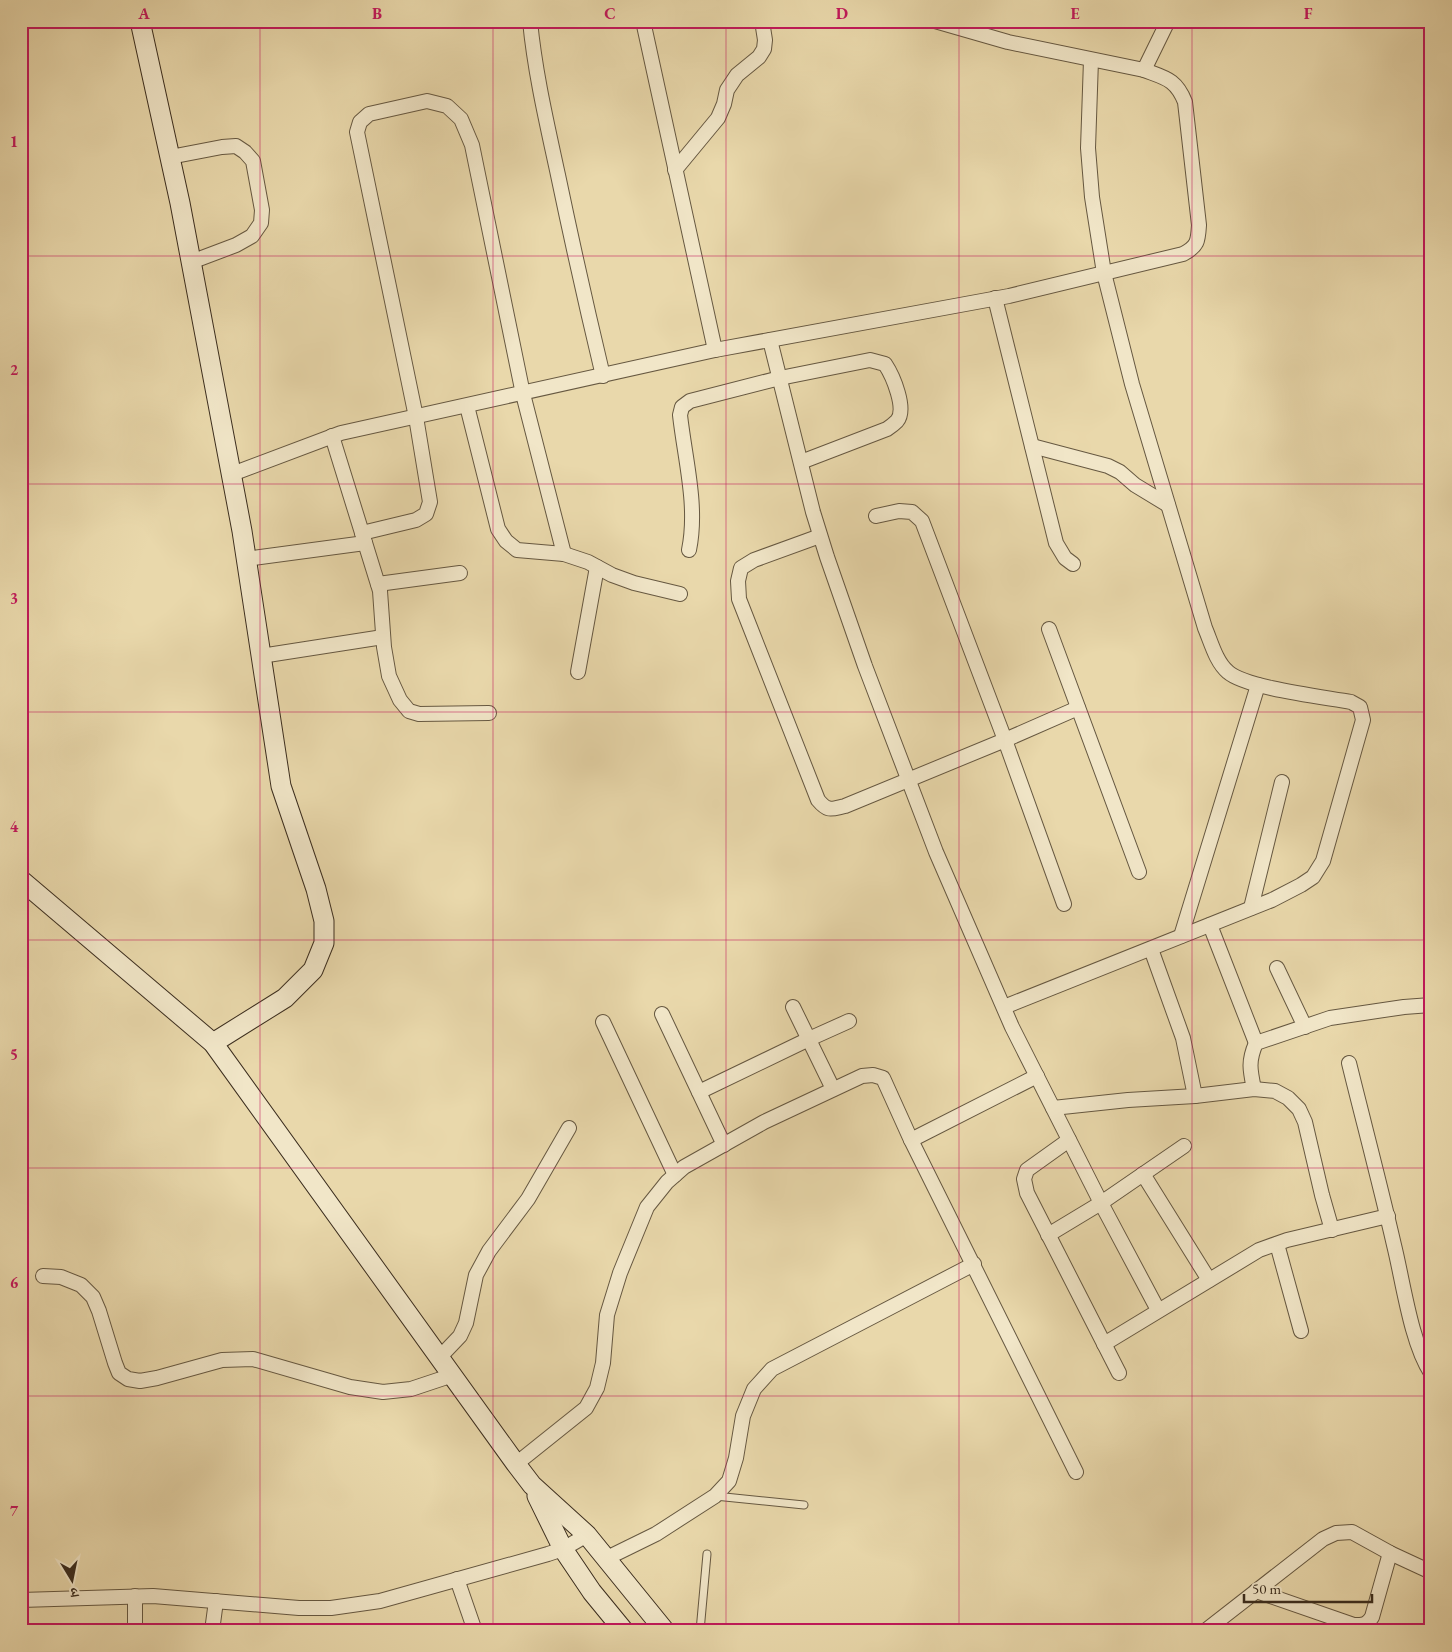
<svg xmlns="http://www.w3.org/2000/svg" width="1452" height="1652" font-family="'EB Garamond','Noto Serif Devanagari',serif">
	<rect width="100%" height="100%" fill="#e9d8ab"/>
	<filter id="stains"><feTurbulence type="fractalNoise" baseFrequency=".004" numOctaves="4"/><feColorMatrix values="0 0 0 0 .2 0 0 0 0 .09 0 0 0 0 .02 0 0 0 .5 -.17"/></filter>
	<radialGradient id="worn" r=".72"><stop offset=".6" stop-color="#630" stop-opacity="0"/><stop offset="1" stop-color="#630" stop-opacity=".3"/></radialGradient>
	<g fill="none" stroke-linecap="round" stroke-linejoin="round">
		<g stroke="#665841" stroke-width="9">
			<g id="lane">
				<path d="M 715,1496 L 804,1505"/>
				<path d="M 700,1631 L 707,1554"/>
			</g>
		</g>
		<g stroke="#665841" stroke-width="16">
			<g id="street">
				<path d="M 530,21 C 535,73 547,124 558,175 C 572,242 587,309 603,376"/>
				<path d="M 643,21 L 715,350"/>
				<path d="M 935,21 L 1008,42 L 1144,70 L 1168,21"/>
				<path d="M 170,157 L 222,147 L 236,146 L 245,152 L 253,161 L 262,210 L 261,223 L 252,236 L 236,245 L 191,262"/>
				<path d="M 675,170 L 718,118 L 724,104 L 727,90 L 737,75 L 759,57 L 764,49 L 765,40 L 762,21"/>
				<path d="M 995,298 L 1056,543 L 1065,558 L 1073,564"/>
				<path d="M 770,340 L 813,512 L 827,557 L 865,666 L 936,852 L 1012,1027 L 1101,1203 L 1158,1310"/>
				<path d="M 467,406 L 498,529 L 506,541 L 517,550 L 564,554 L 588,562 L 612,575 L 634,583 L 680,594"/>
				<path d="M 332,436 L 380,591 L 384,647 L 389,676 L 400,700 L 409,711 L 419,714 L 489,713"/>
				<path d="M 1032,446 L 1108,466 L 1120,472 L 1135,485 L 1168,505"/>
				<path d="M 232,474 L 341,433 L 715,350 L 1009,296 L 1183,254 C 1198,246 1198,241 1199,225 L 1185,102 C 1176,79 1165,78 1144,70"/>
				<path d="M 876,516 L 899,511 L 912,512 L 922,521 L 1005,740 L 1064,904"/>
				<path d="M 362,533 L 416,520 L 426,514 L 430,502 L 416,417 L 357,132 L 360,122 L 369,114 L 427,101 L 447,106 L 461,119 L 472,145 L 523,394 L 564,554"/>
				<path d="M 820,536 L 754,560 L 741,568 L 738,581 L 739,599 L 818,800 C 828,812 831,809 845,806 L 1005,740 L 1078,708"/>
				<path d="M 689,550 C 698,506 685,460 680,415 L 682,407 L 690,401 L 780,378 L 870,360 L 885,364 C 893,376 907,409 897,421 C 894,424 890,427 887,429 L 801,462"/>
				<path d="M 246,559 L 365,543"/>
				<path d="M 378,584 L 460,573"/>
				<path d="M 1049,629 L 1139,872"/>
				<path d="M 261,656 L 383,637"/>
				<path d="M 578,672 L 597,567"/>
				<path d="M 1251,908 L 1282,782"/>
				<path d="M 1210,925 L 1256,1043"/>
				<path d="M 1181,936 L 1258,685"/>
				<path d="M 1151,949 L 1183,1038 L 1195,1096"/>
				<path d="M 1277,968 L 1305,1027"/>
				<path d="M 793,1007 L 833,1089"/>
				<path d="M 1004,1007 L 1272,900 L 1301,885 L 1313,877 L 1323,861 L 1363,720 L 1360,707 L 1351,702 C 1324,697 1246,688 1228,672 C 1216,662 1211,642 1205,628 L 1132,384 L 1104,273 L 1092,197 L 1088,148 L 1091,60"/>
				<path d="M 662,1014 L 724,1145"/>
				<path d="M 603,1022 L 675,1175"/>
				<path d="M 1349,1063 C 1364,1124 1380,1184 1394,1245 C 1403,1281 1411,1343 1431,1373"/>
				<path d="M 1254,1089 C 1250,1070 1248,1061 1256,1043 L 1330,1018 L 1404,1007 L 1431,1005"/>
				<path d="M 699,1092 L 809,1039 L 849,1021"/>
				<path d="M 1053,1108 L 1128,1100 L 1195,1096 L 1254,1089 L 1275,1091 L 1288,1098 L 1299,1109 L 1305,1122 L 1322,1195 L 1332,1230"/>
				<path d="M 911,1140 L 1037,1076"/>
				<path d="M 1069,1140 L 1027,1170 L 1024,1179 L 1027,1193 L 1119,1373"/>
				<path d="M 1143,1174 L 1209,1280"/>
				<path d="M 1048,1235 L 1101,1203 L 1184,1146"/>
				<path d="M 1277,1244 L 1301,1331"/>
				<path d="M 43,1276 L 61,1277 L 81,1285 L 93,1297 L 99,1311 L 115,1363 L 119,1373 L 128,1379 L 140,1381 L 157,1378 L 222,1360 L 253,1359 L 350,1387 L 383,1392 L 411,1389 L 453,1375"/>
				<path d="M 1104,1344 L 1259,1250 L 1287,1240 L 1388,1216"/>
				<path d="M 440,1357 L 460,1336 L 466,1323 L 476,1275 L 489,1251 L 528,1199 L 569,1128"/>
				<path d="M 516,1464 L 586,1408 L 597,1388 L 603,1363 L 607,1315 L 620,1273 L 647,1207 L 667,1182 L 684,1167 L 764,1122 L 862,1076 L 873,1075 L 883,1078 L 911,1140 L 1076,1472"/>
				<path d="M 605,1559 L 656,1534 L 715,1496 L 729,1481 L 736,1458 L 743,1416 L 754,1389 L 772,1369 L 974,1264"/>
				<path d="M 457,1579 L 475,1631"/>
				<path d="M 1256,1591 L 1354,1625 C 1363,1625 1367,1625 1372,1617 L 1390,1553"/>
				<path d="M 135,1596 L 135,1631"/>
				<path d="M 21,1600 L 153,1596 L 299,1608 L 331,1608 L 380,1601 L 548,1554 L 563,1549 L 587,1535"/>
				<path d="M 212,1631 L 216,1601"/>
				<path d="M 1205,1631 L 1323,1539 L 1336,1533 L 1352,1532 L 1390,1553 L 1431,1572"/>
			</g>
		</g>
		<g stroke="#3b2d1e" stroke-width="21">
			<g id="secondary">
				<path d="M 140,21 L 180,203 L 242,531 L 281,786 L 316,889 L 324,921 L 324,943 L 313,970 L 285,998 L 213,1043"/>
				<path d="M 21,880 L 213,1043 L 516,1464 L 532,1485 L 587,1535 L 665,1631"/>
				<path d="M 537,1496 L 563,1549 L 592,1592 L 624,1631"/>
			</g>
		</g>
		<use href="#lane" stroke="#f1e6c8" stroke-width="7"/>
		<use href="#street" stroke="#f1e6c8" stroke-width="14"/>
		<use href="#secondary" stroke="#f1e6c8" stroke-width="19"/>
	</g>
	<path fill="none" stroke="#c2185b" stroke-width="1" stroke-opacity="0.55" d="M 260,21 L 260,1631M 493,21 L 493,1631M 726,21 L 726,1631M 959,21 L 959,1631M 1192,21 L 1192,1631M 21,256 L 1431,256M 21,484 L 1431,484M 21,712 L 1431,712M 21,940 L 1431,940M 21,1168 L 1431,1168M 21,1396 L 1431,1396"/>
	<rect width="1452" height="1652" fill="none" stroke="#e9d8ab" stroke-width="55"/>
	<g transform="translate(72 1580) rotate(170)" stroke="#f1e6c8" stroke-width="4" paint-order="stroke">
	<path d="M0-4L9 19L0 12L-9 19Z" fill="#3b2d1e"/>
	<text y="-8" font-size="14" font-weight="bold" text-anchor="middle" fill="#3b2d1e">उ</text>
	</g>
	<path d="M1244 1594v8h128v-8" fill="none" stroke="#3b2d1e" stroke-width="2.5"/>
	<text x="1252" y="1594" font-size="15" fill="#3b2d1e" stroke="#f1e6c8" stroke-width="4" paint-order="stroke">50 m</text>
	<rect x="28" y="28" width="1396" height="1596" fill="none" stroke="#c2185b" stroke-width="2"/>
	<g font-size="16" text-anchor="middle" font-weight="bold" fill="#c2185b">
		<text x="144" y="19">A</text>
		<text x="377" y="19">B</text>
		<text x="610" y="19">C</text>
		<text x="842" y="19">D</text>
		<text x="1075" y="19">E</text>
		<text x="1308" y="19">F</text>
		<text x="14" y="147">1</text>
		<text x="14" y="375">2</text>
		<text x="14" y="604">3</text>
		<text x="14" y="832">4</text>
		<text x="14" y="1060">5</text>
		<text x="14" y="1288">6</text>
		<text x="14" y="1516">7</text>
	</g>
	<rect width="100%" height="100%" filter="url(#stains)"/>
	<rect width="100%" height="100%" fill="url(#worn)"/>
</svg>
